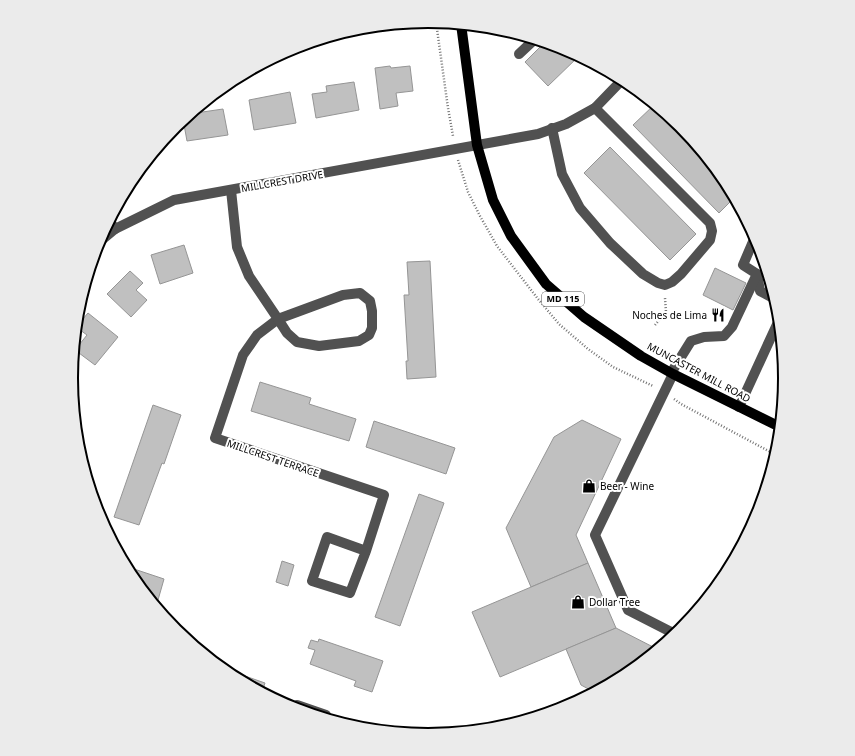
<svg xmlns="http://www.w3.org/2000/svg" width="855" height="756" font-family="'Noto Sans',sans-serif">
	<rect width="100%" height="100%" fill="#fff"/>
	<g fill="#c0c0c0" stroke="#959595">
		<path d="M 545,42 L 564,48 L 579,56 L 548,86 L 525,62 Z"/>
		<path d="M 390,66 L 391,68 L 410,66 L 413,91 L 396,93 L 398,106 L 380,109 L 375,68 Z"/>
		<path d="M 354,82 L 359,110 L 316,118 L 312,94 L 327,92 L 326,86 Z"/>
		<path d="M 290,92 L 296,123 L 254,130 L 249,100 Z"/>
		<path d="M 654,105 L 680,126 L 724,180 L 734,198 L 719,213 L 633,125 Z"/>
		<path d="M 223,109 L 228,135 L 187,141 L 183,119 L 189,114 Z"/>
		<path d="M 610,147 L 696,234 L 670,260 L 584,173 Z"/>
		<path d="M 184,245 L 193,273 L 160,284 L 151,255 Z"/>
		<path d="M 430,261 L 436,377 L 407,379 L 406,361 L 408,361 L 404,295 L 409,295 L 407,262 Z"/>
		<path d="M 715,268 L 746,283 L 733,310 L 703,295 Z"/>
		<path d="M 130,271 L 143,283 L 136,290 L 147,300 L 131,317 L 107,294 Z"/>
		<path d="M 88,313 L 118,337 L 95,365 L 75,350 L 87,335 L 76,327 Z"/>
		<path d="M 260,382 L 311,398 L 309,404 L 356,419 L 349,441 L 251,411 Z"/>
		<path d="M 153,405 L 181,415 L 164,464 L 162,463 L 139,525 L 114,517 Z"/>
		<path d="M 582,420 L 621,439 L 576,535 L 588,563 L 531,587 L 506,528 L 554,437 Z"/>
		<path d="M 374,421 L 455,448 L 446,474 L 366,447 Z"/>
		<path d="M 419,494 L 444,503 L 400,626 L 375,617 Z"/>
		<path d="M 282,561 L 294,565 L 288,586 L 276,582 Z"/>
		<path d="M 588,563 L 616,628 L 500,677 L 472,612 Z"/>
		<path d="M 125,566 L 164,579 L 156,607 L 131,576 Z"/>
		<path d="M 616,628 L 657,649 L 626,675 L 594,692 L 581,685 L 566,649 Z"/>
		<path d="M 319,639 L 383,661 L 372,692 L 354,686 L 356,681 L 310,664 L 315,650 L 308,648 L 311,640 L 318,642 Z"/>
		<path d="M 219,667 L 265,683 L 262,692 L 229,675 Z"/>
		<path d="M 361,723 L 389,729 L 388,731 L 360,728 Z"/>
	</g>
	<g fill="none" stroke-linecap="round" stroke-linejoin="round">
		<g stroke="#737373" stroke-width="2.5" stroke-dasharray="1 2" stroke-linecap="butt">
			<path d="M 436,22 L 448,108 L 453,136"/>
			<path d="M 458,160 L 468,192 L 480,216 L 497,246 L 538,299 L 559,324 L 588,349 L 613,367 L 653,386"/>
			<path d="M 655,325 L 666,312 L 665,298"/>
			<path d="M 674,399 L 681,404 L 776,455"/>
		</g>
		<g stroke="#515151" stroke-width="10">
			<path d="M 519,54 L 535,39"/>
			<path d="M 552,128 L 562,174 L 580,208 L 610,243 L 643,274 L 658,283 L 665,285 L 672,282 L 681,274 L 710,240 L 712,231 L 710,223 L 595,108"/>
			<path d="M 231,190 L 237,247 L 249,276 L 278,319 L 257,335 L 243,355 L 215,438 L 384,495 L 366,551 L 350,593 L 312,581 L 327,537 L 366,551"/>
			<path d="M 109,220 L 115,229"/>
			<path d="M 97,244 L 115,229 L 174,200 L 538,134 L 566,124 L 595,108 L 623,79"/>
			<path d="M 757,274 L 760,291 L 775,299"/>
			<path d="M 360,293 L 370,301 L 372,311 L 372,328 L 369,335 L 359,341 L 319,346 L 297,342 L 287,333 L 278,319 L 343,295 Z"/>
			<path d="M 671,373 L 691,341 L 704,337 L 724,336 L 732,327 L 757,274 L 743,265 L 755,237"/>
			<path d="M 673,374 L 595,535 L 628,610 L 675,634"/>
			<path d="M 739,407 L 779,320"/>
			<path d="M 296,709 L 297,705 L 326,715 L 325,718"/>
		</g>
		<path stroke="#000" stroke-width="10" d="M 461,24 L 477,145 L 493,200 L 511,236 L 546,284 L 584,317 L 641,356 L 673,374 L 780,427"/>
	</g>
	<defs>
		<g id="restaurant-bare" transform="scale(1.08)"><path d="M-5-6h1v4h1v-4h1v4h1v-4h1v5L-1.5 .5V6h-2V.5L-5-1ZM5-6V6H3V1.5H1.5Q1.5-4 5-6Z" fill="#000" stroke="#fff" stroke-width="2.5" paint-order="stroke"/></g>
		<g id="shop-bare" transform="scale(1.08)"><path d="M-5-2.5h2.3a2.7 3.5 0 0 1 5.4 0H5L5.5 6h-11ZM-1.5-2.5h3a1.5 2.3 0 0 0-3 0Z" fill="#000" stroke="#fff" stroke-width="2.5" paint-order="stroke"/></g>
	</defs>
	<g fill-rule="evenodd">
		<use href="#restaurant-bare" x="718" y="315"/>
		<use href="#shop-bare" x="589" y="486"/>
		<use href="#shop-bare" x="578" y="602"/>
	</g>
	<g text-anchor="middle" stroke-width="4" stroke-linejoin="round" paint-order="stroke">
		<rect fill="#fff" stroke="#4c4c4c" stroke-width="1" x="542" y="292" width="42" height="14" rx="3"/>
		<g font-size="9" font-weight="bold" fill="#000">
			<text x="563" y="302">MD 115</text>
		</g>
		<g font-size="10" fill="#000" stroke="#fff">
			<text transform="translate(282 181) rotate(-10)" y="4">MILLCREST DRIVE</text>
			<text transform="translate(699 372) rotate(28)" y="4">MUNCASTER MILL ROAD</text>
			<text transform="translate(273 458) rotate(19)" y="4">MILLCREST TERRACE</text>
		</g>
		<g font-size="10" fill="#000" stroke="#fff" text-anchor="start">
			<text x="707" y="319" text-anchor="end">Noches de Lima</text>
			<text x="600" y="490">Beer - Wine</text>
			<text x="589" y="606">Dollar Tree</text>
		</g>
	</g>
	<path d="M0 0H855V756H0ZM78 378a350 350 0 1 1 700 0a350 350 0 1 1-700 0Z" fill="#ebebeb" fill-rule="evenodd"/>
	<path fill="none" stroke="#000" stroke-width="2" d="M78 378a350 350 0 1 1 700 0a350 350 0 1 1-700 0Z"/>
</svg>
